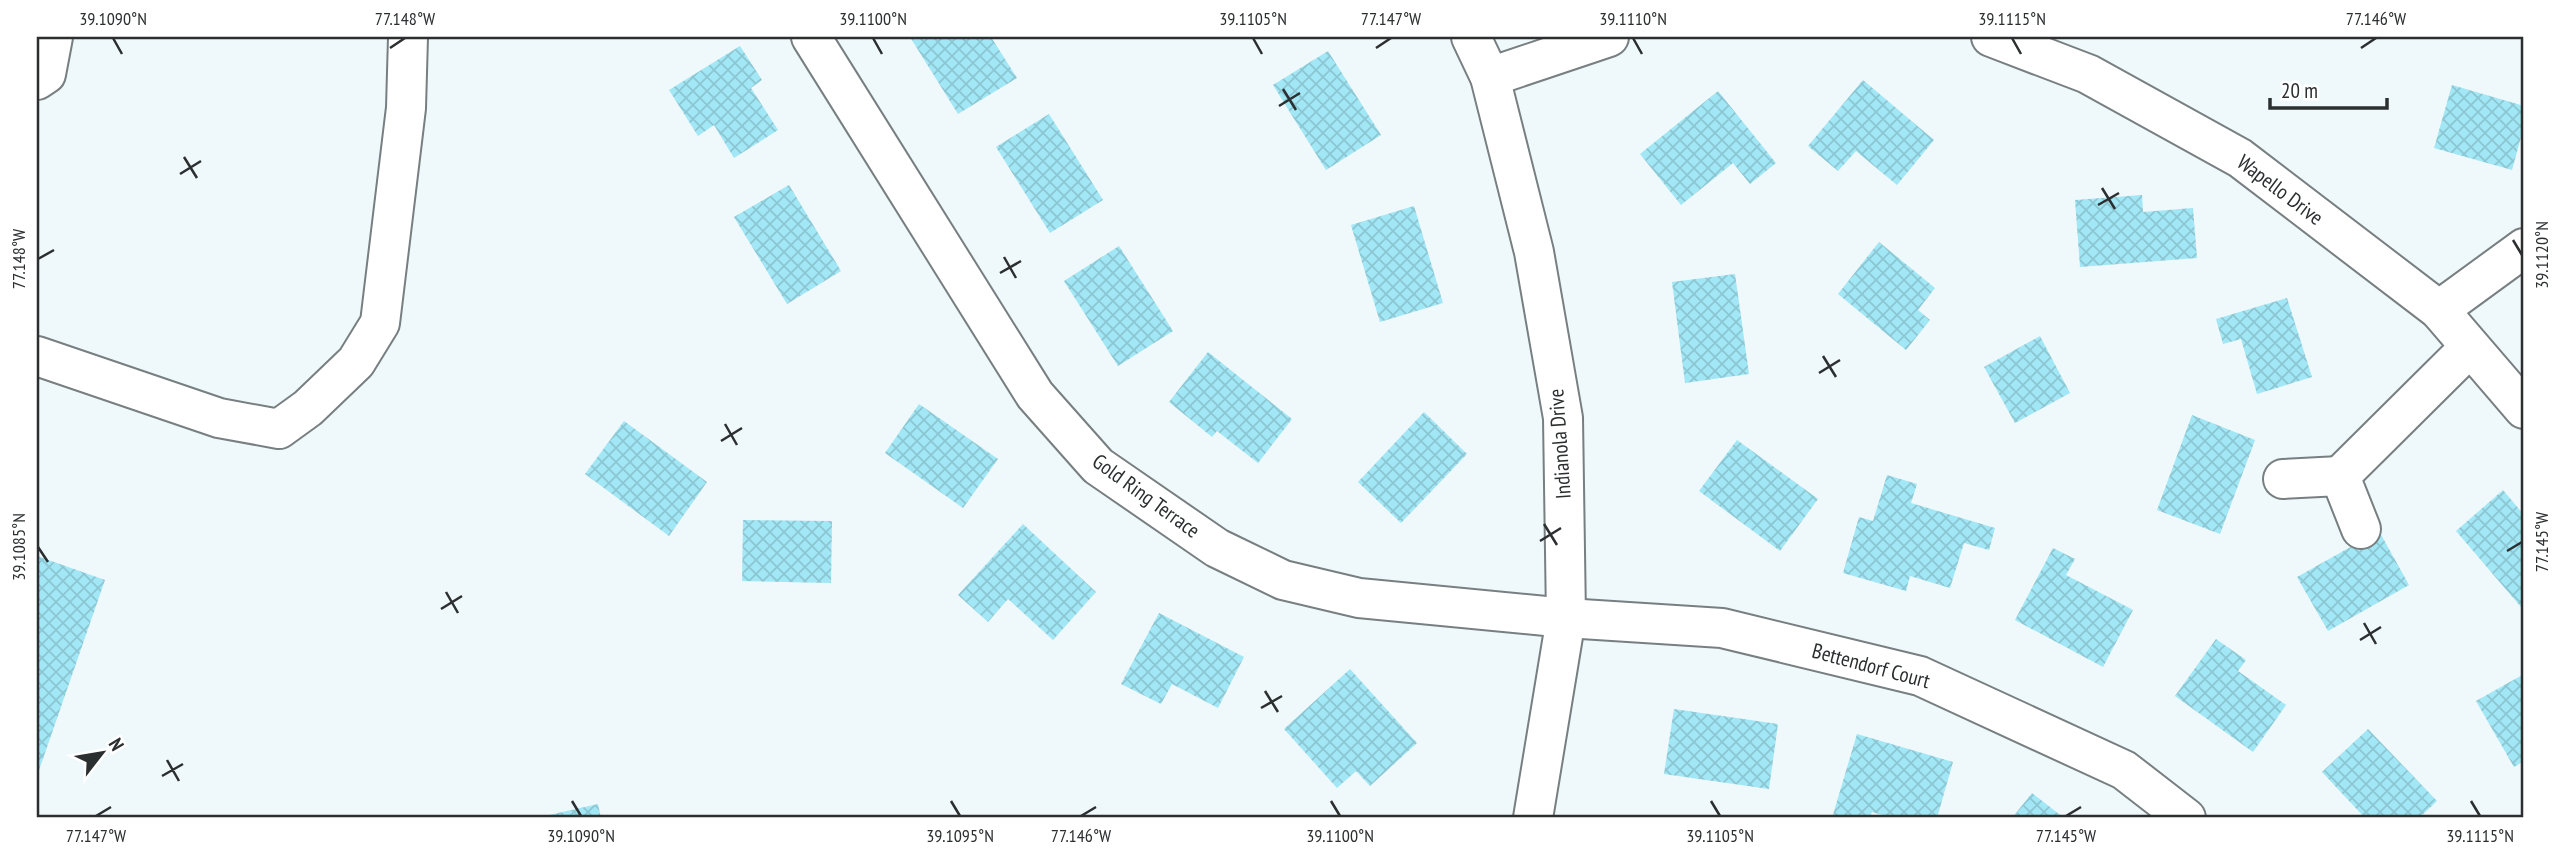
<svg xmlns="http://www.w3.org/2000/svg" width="2561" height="855" font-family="'PT Sans Narrow',sans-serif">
	<defs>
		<pattern id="building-cross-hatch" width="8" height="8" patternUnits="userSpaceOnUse" patternTransform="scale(1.75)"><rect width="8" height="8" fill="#a2e7f5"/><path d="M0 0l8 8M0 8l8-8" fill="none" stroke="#8cc6d2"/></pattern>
	</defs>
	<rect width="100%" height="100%" fill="#eff8fa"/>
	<g fill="url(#building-cross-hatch)">
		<path d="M 910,37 L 991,37 L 1017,78 L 958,114 Z"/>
		<path d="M 740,46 L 762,80 L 751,88 L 778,130 L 734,158 L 714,125 L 698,136 L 669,90 Z"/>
		<path d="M 1328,51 L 1381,135 L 1326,170 L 1273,85 Z"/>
		<path d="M 1863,80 L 1934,140 L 1897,185 L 1856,151 L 1838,171 L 1808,146 Z"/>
		<path d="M 2452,85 L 2524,106 L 2524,126 L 2512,170 L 2434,148 Z"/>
		<path d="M 1718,91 L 1776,163 L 1750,184 L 1733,163 L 1681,205 L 1640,154 Z"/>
		<path d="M 1049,114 L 1103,200 L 1050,233 L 996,147 Z"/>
		<path d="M 789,185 L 841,271 L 787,304 L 734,217 Z"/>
		<path d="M 2142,195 L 2143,212 L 2193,208 L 2197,258 L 2080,267 L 2075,200 Z"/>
		<path d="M 1414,206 L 1443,303 L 1380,322 L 1351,225 Z"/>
		<path d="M 1879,242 L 1935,288 L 1918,310 L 1930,320 L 1906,350 L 1838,294 Z"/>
		<path d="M 1119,246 L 1173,331 L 1118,366 L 1064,281 Z"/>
		<path d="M 1735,274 L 1749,374 L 1685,383 L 1672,282 Z"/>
		<path d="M 2287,298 L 2312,377 L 2257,394 L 2241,339 L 2223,344 L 2216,319 Z"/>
		<path d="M 2040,336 L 2070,393 L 2015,423 L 1984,367 Z"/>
		<path d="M 1208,352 L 1292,419 L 1258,463 L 1217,431 L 1212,437 L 1169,402 Z"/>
		<path d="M 919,404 L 998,459 L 963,508 L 885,453 Z"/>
		<path d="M 1424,412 L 1467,454 L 1401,523 L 1358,482 Z"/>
		<path d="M 2192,415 L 2255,440 L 2220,534 L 2157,510 Z"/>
		<path d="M 624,421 L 707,482 L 669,536 L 585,474 Z"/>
		<path d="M 1737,440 L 1818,499 L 1780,551 L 1699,491 Z"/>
		<path d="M 1887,475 L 1917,484 L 1911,503 L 1995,528 L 1989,550 L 1964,543 L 1950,588 L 1910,576 L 1906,591 L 1843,573 L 1859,517 L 1873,521 Z"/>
		<path d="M 2503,490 L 2524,515 L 2524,604 L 2521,607 L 2456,531 Z"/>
		<path d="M 743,520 L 832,521 L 831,583 L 742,581 Z"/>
		<path d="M 1023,524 L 1096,592 L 1053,640 L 1008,599 L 988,622 L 958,595 Z"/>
		<path d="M 2379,531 L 2409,585 L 2328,631 L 2297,577 Z"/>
		<path d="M 2053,548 L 2075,559 L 2066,575 L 2133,610 L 2103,667 L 2015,620 Z"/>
		<path d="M 37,556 L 105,580 L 37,776 Z"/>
		<path d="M 1159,613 L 1244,657 L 1218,708 L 1172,684 L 1161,704 L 1121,684 Z"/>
		<path d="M 2216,639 L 2246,660 L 2238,671 L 2286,705 L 2253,752 L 2175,696 Z"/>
		<path d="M 1350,669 L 1417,743 L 1370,786 L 1356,771 L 1337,788 L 1284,729 Z"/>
		<path d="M 2524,674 L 2524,761 L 2514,767 L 2476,701 Z"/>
		<path d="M 1674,709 L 1778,724 L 1769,789 L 1664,774 Z"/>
		<path d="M 2368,729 L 2437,801 L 2419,818 L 2365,818 L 2322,772 Z"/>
		<path d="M 1857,734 L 1953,762 L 1937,818 L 1893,818 L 1872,812 L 1870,818 L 1832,818 Z"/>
		<path d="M 2032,793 L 2064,818 L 2012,818 Z"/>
		<path d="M 598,804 L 601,818 L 540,818 L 540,817 Z"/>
	</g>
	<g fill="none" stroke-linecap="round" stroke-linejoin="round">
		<g stroke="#777f81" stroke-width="42">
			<g id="minor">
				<path d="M 811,37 L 1035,395 L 1098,466 L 1217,548 L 1283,580 L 1359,598 L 1566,618 L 1722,628 L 1920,676 L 2124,770 L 2186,818"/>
				<path d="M 1471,37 L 1490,77 L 1534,252 L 1563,418 L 1566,618 L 1533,818"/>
				<path d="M 1991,37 L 2088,74 L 2240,158 L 2439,310 L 2524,409"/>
				<path d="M 1490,77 L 1609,37"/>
				<path d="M 37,80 L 46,74 L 53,37"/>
				<path d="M 2439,310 L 2524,248"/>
				<path d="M 37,356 L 219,418 L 279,429 L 308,408 L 356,362 L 380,323 L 406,108 L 408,37"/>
				<path d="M 2283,479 L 2340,476"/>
				<path d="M 2361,529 L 2340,476 L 2470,347"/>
			</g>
		</g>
		<use href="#minor" stroke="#fff" stroke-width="38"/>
	</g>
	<path fill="none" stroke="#2c2f30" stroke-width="2.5" d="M 113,38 L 122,54M 873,38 L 882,54M 1253,38 L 1262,54M 1633,38 L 1642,54M 2012,38 L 2021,54M 390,48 L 405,38M 1376,48 L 1391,38M 2361,48 L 2376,38M 1283,89 L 1296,110M 1279,106 L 1300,93M 184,157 L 197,178M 180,174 L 201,161M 2102,188 L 2115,209M 2098,205 L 2119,193M 2513,240 L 2522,255M 1004,257 L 1016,278M 38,259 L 54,250M 1000,273 L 1021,261M 1823,356 L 1836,377M 1819,373 L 1840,360M 725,424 L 737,445M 721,441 L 742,428M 1544,524 L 1557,545M 1540,541 L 1561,528M 38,547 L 48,562M 2507,551 L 2522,542M 446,592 L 458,613M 441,609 L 462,596M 2364,623 L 2376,644M 2360,640 L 2381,627M 1265,691 L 1278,712M 1261,708 L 1282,696M 167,760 L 179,781M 162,776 L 183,764M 572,801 L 581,816M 951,801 L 960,816M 1331,801 L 1340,816M 1711,801 L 1720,816M 2471,801 L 2480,816M 96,816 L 111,807M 1081,816 L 1096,807M 2066,816 L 2081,807"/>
	<g text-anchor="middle" stroke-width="7" stroke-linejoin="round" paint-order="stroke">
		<g font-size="21" fill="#2c2f30" stroke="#fff">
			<text transform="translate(2280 190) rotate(37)" y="7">Wapello Drive</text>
			<text transform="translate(1560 444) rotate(-94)" y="7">Indianola Drive</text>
			<text transform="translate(1146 496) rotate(36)" y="7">Gold Ring Terrace</text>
			<text transform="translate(1871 666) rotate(15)" y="7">Bettendorf Court</text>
		</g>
	</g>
	<rect width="2561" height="855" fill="none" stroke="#ffffff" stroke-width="77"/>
	<g transform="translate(102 753) rotate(59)" stroke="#ffffff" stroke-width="5" paint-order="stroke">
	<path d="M0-5L12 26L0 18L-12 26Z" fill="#2c2f30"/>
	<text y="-10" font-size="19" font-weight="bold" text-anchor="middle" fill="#2c2f30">N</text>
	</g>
	<path d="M2270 98v10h117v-10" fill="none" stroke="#2c2f30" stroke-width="3.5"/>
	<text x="2281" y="98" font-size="21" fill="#2c2f30" stroke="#ffffff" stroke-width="5" paint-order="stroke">20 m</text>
	<rect x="38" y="38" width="2484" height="778" fill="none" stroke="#2c2f30" stroke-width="2.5"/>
	<g font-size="18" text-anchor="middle" fill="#2c2f30">
		<text x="113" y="25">39.1090°N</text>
		<text x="405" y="25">77.148°W</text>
		<text x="873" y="25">39.1100°N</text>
		<text x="1253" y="25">39.1105°N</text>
		<text x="1391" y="25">77.147°W</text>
		<text x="1633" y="25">39.1110°N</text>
		<text x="2012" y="25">39.1115°N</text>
		<text x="2376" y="25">77.146°W</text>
		<text transform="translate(2542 255) rotate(-90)" y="6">39.1120°N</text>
		<text transform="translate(19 259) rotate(-90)" y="6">77.148°W</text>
		<text transform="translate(2542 542) rotate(-90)" y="6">77.145°W</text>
		<text transform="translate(19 547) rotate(-90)" y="6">39.1085°N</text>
		<text x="96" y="842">77.147°W</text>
		<text x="581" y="842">39.1090°N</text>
		<text x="960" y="842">39.1095°N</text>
		<text x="1081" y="842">77.146°W</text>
		<text x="1340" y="842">39.1100°N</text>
		<text x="1720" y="842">39.1105°N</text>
		<text x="2066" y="842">77.145°W</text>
		<text x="2480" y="842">39.1115°N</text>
	</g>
</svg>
